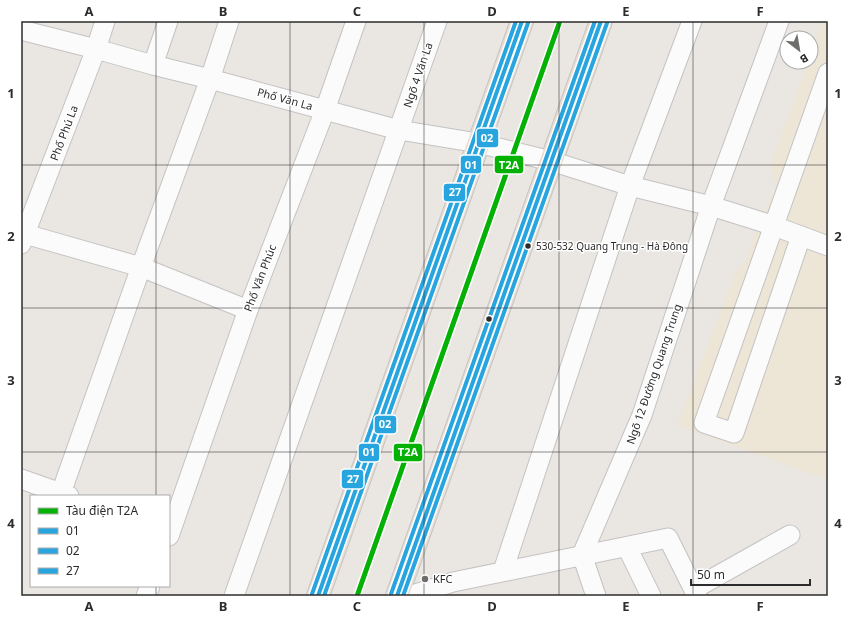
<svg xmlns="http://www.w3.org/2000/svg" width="849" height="617" font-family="'Noto Sans',sans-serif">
	<rect width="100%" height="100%" fill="#eae6e2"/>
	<path fill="#ede5d6" d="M 822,21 L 828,21 L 828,480 L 677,425 L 737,269 L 745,263 L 759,221 L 776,188 L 771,163 L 808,62 L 811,62 L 811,53 Z"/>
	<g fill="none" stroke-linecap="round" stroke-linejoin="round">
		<g stroke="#c4c3c3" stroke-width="21">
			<g id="minor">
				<path d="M 21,30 L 96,49 L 153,65 L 210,79 L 399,130 L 478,143 L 551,161 L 630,186 L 711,206 L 759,221 L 774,226 L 828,246"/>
				<path d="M 153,65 L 168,21"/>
				<path d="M 25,234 L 141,267 L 248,310"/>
				<path d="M 801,236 L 734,433 L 704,423 L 828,73"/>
				<path d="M 21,244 L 96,49 L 105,21"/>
				<path d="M 21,479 L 69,496"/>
				<path d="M 61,493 L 141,267 L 210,79 L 229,21"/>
				<path d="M 169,536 L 248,310 L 325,110 L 356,21"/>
				<path d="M 627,547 L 651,596"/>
				<path d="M 582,555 L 642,415 L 711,206 L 779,21"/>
				<path d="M 582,555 L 596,596"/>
				<path d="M 503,571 L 630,186 L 692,21"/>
				<path d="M 694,589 L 790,535"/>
				<path d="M 146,596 L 150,586"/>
				<path d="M 234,596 L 437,21"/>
				<path d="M 409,596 L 453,582 L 668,538 L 697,596"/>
			</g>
		</g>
		<g stroke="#c6c4c2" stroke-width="24">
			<g id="highway">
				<path d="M 318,596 L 522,21"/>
				<path d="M 397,596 L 601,21"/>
			</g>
		</g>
		<use href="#minor" stroke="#fcfbfb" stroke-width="19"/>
		<use href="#highway" stroke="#e9ded4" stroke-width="22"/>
		<g stroke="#fff" stroke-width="7">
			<g id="bus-1">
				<path d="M 318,596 L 522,21"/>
				<path d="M 397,596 L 601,21"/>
			</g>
		</g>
		<g stroke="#fff" stroke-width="7">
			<g id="bus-2">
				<path d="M 324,596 L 528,23"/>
				<path d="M 403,596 L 607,23"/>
			</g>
		</g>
		<g stroke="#fff" stroke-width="7">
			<g id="bus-3">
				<path d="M 312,594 L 516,21"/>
				<path d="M 391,594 L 595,21"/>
			</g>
		</g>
		<use href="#bus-1" stroke="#28a5df" stroke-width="4"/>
		<use href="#bus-2" stroke="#28a5df" stroke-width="4"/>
		<use href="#bus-3" stroke="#28a5df" stroke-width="4"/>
		<g stroke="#fff" stroke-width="8">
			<path id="metro-1" d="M 357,596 L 560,21"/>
		</g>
		<use href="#metro-1" stroke="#04b104" stroke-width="5"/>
	</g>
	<path fill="none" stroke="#2c2c2c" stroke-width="1" stroke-opacity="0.55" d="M 156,21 L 156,496M 290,21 L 290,596M 424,21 L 424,596M 559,21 L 559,596M 693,21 L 693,596M 21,165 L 828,165M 21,308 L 828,308M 21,452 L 828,452M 156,586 L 156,596"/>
	<g fill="#2c2c2c" stroke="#fff" stroke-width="1.5">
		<circle cx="528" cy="246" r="3.5"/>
		<circle cx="489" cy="319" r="3.5"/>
	</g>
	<circle fill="#6e6d6c" stroke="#fff" stroke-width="1.5" cx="425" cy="579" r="4"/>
	<g text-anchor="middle" stroke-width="3" stroke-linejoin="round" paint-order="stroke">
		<g font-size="10" fill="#2c2c2c" stroke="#fff" text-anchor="start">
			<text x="536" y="250">530-532 Quang Trung - Hà Đông</text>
		</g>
		<g font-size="11" fill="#2c2c2c" stroke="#fff">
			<text transform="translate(418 75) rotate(-71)" y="4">Ngõ 4 Văn La</text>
			<text transform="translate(285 99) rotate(15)" y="4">Phố Văn La</text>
			<text transform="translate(64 133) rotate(-69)" y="4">Phố Phú La</text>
			<text transform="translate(260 278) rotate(-69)" y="4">Phố Văn Phúc</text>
			<text transform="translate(654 374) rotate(-71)" y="4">Ngõ 12 Đường Quang Trung</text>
		</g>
		<g font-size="11" fill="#2c2c2c" stroke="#fff" text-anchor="start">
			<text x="433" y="583">KFC</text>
		</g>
	</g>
	<g stroke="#fff" stroke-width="1.5">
		<rect x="476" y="128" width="23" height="20" rx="4" fill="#28a5df"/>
		<rect x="460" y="155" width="22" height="19" rx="4" fill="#28a5df"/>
		<rect x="494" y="155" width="30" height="19" rx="4" fill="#04b104"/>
		<rect x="443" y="183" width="23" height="19" rx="4" fill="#28a5df"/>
		<rect x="374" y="415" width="23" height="19" rx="4" fill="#28a5df"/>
		<rect x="358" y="443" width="22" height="19" rx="4" fill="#28a5df"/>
		<rect x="393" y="443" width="30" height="19" rx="4" fill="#04b104"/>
		<rect x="341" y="469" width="23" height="20" rx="4" fill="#28a5df"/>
	</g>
	<g font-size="11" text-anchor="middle" font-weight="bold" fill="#fff">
		<text x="487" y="142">02</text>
		<text x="471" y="169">01</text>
		<text x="509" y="169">T2A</text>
		<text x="455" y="196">27</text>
		<text x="385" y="428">02</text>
		<text x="369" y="456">01</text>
		<text x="408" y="456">T2A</text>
		<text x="353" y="483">27</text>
	</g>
	<rect width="849" height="617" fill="none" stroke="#ffffff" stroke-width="44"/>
	<rect x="30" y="495" width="140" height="92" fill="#ffffff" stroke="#ababab"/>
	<rect x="38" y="508" width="20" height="6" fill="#04b104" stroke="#ababab"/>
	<text x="66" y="515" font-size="12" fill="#2c2c2c">Tàu điện T2A</text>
	<rect x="38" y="528" width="20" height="6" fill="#28a5df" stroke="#ababab"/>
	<text x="66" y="535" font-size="12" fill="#2c2c2c">01</text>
	<rect x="38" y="548" width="20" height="6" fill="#28a5df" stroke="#ababab"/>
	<text x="66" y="555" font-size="12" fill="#2c2c2c">02</text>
	<rect x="38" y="568" width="20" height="6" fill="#28a5df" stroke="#ababab"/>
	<text x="66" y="575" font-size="12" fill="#2c2c2c">27</text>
	<g transform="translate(799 50) rotate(149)"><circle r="19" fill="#ffffff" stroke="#ababab"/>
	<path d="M0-3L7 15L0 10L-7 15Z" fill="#6e6d6c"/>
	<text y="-6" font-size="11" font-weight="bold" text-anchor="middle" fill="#2c2c2c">B</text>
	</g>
	<path d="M691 579v6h119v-6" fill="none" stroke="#2c2c2c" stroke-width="2"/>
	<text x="697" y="579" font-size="12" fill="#2c2c2c" stroke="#ffffff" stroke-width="3" paint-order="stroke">50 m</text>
	<rect x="22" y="22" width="805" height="573" fill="none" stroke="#2c2c2c" stroke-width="1.5"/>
	<g font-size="13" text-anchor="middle" font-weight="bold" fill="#2c2c2c">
		<text x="89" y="16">A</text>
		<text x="223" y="16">B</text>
		<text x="357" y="16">C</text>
		<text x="492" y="16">D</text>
		<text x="626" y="16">E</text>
		<text x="760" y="16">F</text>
		<text x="11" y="98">1</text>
		<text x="838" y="98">1</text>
		<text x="11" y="241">2</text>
		<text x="838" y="241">2</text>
		<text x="11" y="385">3</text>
		<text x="838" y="385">3</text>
		<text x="11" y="528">4</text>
		<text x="838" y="528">4</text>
		<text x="89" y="611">A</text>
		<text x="223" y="611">B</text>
		<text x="357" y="611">C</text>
		<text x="492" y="611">D</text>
		<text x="626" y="611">E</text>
		<text x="760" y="611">F</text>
	</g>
</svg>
